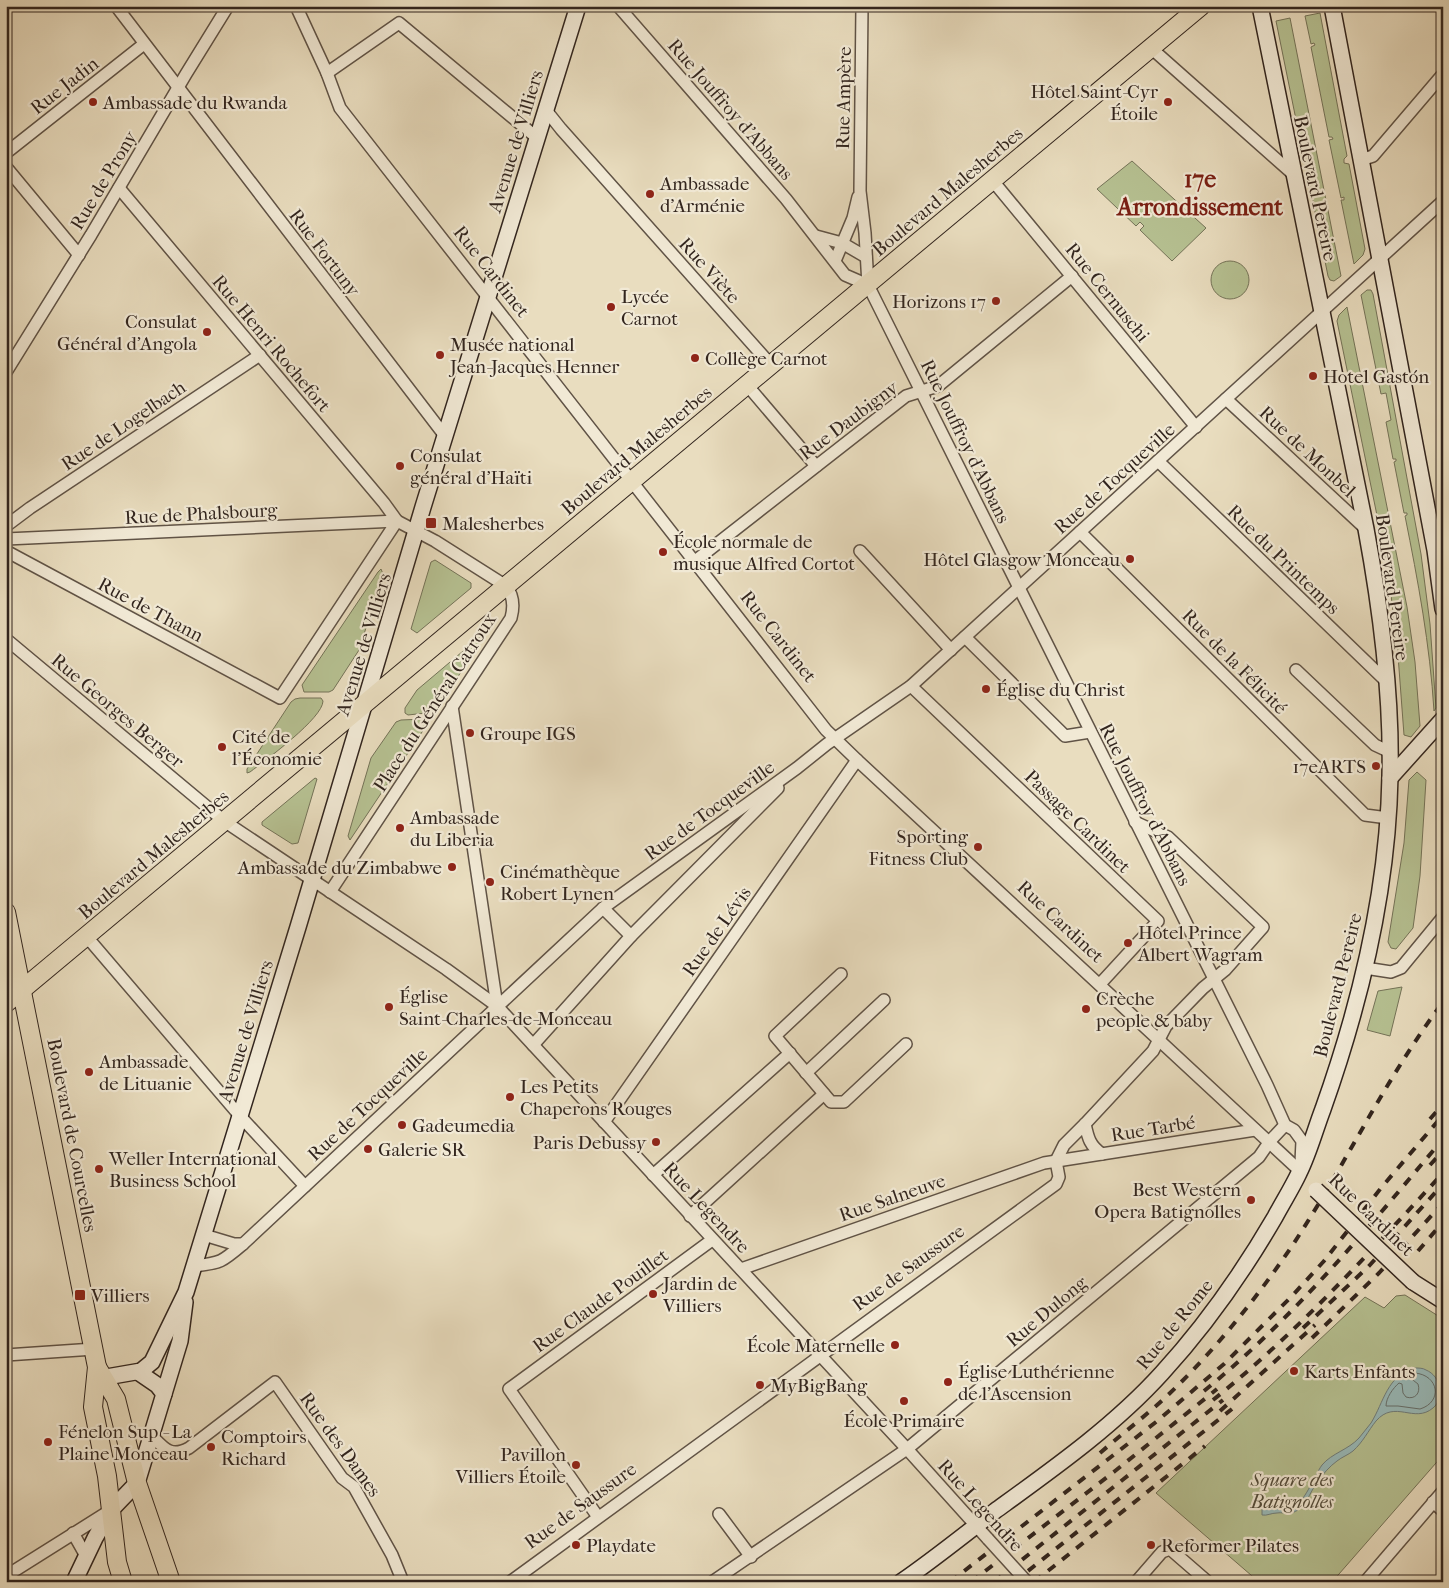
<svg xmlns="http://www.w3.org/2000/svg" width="1449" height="1588" font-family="'IM FELL French Canon',serif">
	<rect width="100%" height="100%" fill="#e9ddbf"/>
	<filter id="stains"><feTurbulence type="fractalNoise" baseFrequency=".004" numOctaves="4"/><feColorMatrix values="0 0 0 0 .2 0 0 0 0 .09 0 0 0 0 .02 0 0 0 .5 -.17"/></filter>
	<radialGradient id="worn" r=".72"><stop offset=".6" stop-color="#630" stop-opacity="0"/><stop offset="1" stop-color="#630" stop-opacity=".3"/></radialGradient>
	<g fill="#b6c192" stroke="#747358">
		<path d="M 1320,13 L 1347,156 L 1344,159 L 1344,163 L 1349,164 L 1365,249 L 1363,255 L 1354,264 L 1341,200 L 1344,200 L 1344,197 L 1341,198 L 1329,140 L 1333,139 L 1332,137 L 1329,137 L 1311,47 L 1315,45 L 1314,43 L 1311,44 L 1305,16 Z"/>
		<path d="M 1290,18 L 1341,276 L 1334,281 L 1330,280 L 1328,276 L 1307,172 L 1311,169 L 1310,165 L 1305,164 L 1276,21 Z"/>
		<path d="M 1132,161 L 1206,228 L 1172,261 L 1140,230 L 1144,226 L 1140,222 L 1136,226 L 1097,189 Z"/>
		<circle cx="1230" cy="280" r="19"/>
		<path d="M 1367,290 L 1371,290 L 1373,294 L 1421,554 L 1430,624 L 1436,708 L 1434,711 C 1430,645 1418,581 1405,516 L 1407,515 L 1407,513 L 1404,513 L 1394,462 L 1396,461 L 1396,459 L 1393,459 L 1386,422 L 1391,420 L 1386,393 L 1381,394 L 1361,295 Z"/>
		<path d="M 1347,307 L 1407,607 L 1415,662 L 1420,726 L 1411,737 L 1404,735 L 1397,642 L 1387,564 L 1337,321 L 1339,315 Z"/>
		<path d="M 435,560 L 471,583 L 471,588 L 417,633 L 411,629 L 431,562 Z"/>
		<path d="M 381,569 L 383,574 L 359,650 L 333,690 L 329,692 L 304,692 L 302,685 L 378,572 Z"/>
		<path d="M 482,635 L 483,638 L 435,712 L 408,715 L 405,713 L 405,708 L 417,690 Z"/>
		<path d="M 300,698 L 321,698 L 323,701 C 323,718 266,760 250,772 L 247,773 L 247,769 L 291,702 L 295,699 Z"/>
		<path d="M 424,719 L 427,723 L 426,726 L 350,840 L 348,836 L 371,758 L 396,722 L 401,720 Z"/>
		<path d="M 1417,772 L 1426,780 L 1420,876 L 1413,928 L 1396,949 L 1391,948 L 1388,942 L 1404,843 L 1409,780 Z"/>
		<path d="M 315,778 L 317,779 L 298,843 L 292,844 L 262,825 L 262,822 Z"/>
		<path d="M 1402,987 L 1390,1036 L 1367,1030 L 1378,991 Z"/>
		<path d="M 1405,1295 L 1443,1319 L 1443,1332 L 1438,1341 L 1443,1344 L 1443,1455 L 1332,1582 L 1259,1582 L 1156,1493 L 1365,1297 L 1384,1308 L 1396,1296 Z"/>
	</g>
	<path fill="#99bab9" stroke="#707e7b" d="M 1415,1368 C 1419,1368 1423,1368 1426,1370 C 1441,1376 1445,1398 1433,1408 C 1414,1424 1395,1399 1376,1421 C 1368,1431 1363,1442 1353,1451 C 1348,1455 1342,1457 1337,1461 C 1330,1466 1323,1474 1318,1481 C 1311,1490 1308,1502 1299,1509 C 1297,1511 1294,1512 1292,1513 C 1287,1514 1281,1512 1277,1513 C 1271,1513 1267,1516 1262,1515 L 1262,1509 L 1258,1504 L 1269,1500 L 1272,1506 C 1277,1508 1285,1510 1291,1508 C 1304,1505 1314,1476 1322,1465 C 1332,1453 1348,1450 1359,1438 C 1363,1433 1367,1428 1371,1423 C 1384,1402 1387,1375 1415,1368 Z"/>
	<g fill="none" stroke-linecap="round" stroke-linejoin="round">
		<path stroke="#66706c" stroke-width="1" d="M 1415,1373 C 1439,1375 1443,1402 1420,1409 L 1398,1406 L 1386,1406 C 1386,1398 1393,1388 1399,1383 L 1402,1384 L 1403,1393 L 1406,1397 C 1415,1400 1421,1393 1418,1384 L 1409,1377 L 1410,1375 Z"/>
		<path stroke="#707e7b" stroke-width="4" d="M 1258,1498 L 1261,1502"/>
		<g stroke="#605346" stroke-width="14">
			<g id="minor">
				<path d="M 116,6 L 445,436"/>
				<path d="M 296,6 L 327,73 L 340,108 L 826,730 L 857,760 L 1300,1171"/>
				<path d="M 618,6 L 786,199 L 845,275 L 868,285"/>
				<path d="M 862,6 L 860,191 L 865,233 L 868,285 L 1267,1085 L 1285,1125 L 1294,1130 L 1302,1141 L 1301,1162"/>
				<path d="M 1151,48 L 1293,174"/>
				<path d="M 327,73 L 399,23 L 536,137"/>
				<path d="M 545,109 L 561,129 L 771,365"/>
				<path d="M 6,153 L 144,44"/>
				<path d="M 1361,160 L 1373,156 L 1443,74"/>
				<path d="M 6,167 L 79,255"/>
				<path d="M 993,181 L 1196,427"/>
				<path d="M 119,188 L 384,503 L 397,521 L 435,541 L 506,586 C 514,596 514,607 511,618 L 330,892"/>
				<path d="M 816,236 L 842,243 L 866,257"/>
				<path d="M 835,261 L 853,218 L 858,197"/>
				<path d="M 6,372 L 91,235 L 186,74 L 228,6"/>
				<path d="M 747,385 L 816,466"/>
				<path d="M 1226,399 L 1366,529"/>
				<path d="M 1158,461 L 1387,682"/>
				<path d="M 6,526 L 30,508 L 260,355"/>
				<path d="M 1080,532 L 1365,815 L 1388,818"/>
				<path d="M 6,539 L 397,521"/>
				<path d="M 6,551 L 280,698 L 397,521"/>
				<path d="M 860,551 L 951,650"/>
				<path d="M 695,561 L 906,396 L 938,386 L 1072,276"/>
				<path d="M 965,637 L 1065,736 L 1090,732"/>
				<path d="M 6,639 L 224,821 L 446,969 L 497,1006 L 907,1449 L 988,1539"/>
				<path d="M 1296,670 L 1375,745 L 1390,752"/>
				<path d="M 911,686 L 1158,921 L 1100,984"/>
				<path d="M 452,706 L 497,1006"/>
				<path d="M 631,936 L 778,788"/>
				<path d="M 87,937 L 240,1116 L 305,1186"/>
				<path d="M 1365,968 L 1391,972 L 1401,968 L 1443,917"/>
				<path d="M 841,974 L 775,1036 L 831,1102 L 844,1102 L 906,1044"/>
				<path d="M 533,1045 L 631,936 L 603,908"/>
				<path d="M 806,1073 L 884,1000"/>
				<path d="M 604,1122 L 857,760"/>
				<path d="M 1085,1124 C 1088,1138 1090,1146 1102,1154"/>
				<path d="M 653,1175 L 790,1053"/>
				<path d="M 690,1216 L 824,1094"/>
				<path d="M 204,1235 L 234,1244 L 243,1244"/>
				<path d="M 194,1266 C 221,1263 222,1262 243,1244 L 603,908 L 797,768 L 827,744 L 911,686 L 1443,201"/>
				<path d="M 741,1269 L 1044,1163 L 1255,1130"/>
				<path d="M 6,1355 L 94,1349"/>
				<path d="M 151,1435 C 164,1448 170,1458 189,1448 L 275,1382 L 342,1478 L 354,1487 L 392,1555 L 403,1582"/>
				<path d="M 1433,1502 L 1443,1511"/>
				<path d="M 719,1514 L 751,1557"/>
				<path d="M 598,1517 L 509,1389 L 712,1240"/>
				<path d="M 73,1533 L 86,1556"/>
				<path d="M 6,1576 L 111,1510"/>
				<path d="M 510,1582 L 1056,1184 L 1059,1177 L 1056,1161 L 1064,1145 L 1085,1124 L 1153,1051 L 1166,1026 L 1203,988 L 1225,970 L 1263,927 L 1168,837 L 1135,822"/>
				<path d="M 712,1582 L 907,1449 L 1259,1157 L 1270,1141 L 1285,1125"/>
				<path d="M 1136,1582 L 1162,1552 L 1170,1549 L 1208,1582"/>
				<path d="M 1365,1582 L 1443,1491"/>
			</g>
		</g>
		<g stroke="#32251e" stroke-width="18">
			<g id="secondary">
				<path d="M 1332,6 L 1435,550 L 1443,609"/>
				<path d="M 1390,778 L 1443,719"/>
				<path d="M 1413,1282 L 1443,1301"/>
				<path d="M 138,1372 L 157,1385 L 164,1394"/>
				<path d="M 95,1379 L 141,1371 L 152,1362 L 186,1292 L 298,927 L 423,507 L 578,6"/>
				<path d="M 74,1582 L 95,1538 L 111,1510 L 137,1483 L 180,1341 L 185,1302"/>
				<path d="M 901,1582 C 933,1560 964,1535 995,1511 C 1053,1469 1114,1426 1162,1373 C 1206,1325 1243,1272 1275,1217 C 1283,1202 1292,1188 1299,1173 C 1309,1153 1315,1130 1323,1109 C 1361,1002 1388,890 1390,776 C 1392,693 1381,610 1366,529 L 1260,6"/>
			</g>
		</g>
		<g stroke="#32251e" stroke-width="20">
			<g id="primary">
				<path d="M 6,912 L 97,1367 L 93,1407 L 107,1476 L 117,1562 L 123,1582"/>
				<path d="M 6,1003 L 1201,6"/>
				<path d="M 97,1367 L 116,1399 L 137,1483 L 171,1582"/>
			</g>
		</g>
		<use href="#minor" stroke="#f1e9d5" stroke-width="11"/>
		<use href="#secondary" stroke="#f1e9d5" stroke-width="15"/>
		<use href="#primary" stroke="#e9ddbf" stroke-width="18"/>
		<g stroke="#32251e" stroke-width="4" stroke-dasharray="9 9" stroke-linecap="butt">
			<path d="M 1430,1119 L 1443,1104"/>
			<path d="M 1430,1165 L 1443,1151"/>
			<path d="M 1418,1251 L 1443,1222"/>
			<path d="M 1303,1328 L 1369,1266 L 1443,1184"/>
			<path d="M 1312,1338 L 1379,1273 L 1443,1203"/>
			<path d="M 1204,1391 C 1296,1316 1367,1229 1443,1139"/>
			<path d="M 1213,1400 C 1297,1333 1370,1252 1443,1173"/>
			<path d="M 1220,1411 L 1315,1325"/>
			<path d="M 1100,1453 C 1123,1433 1147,1415 1169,1394 C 1215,1350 1256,1299 1292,1246 C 1345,1166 1385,1079 1443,1002"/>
			<path d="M 950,1582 L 1156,1422 L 1224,1364 L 1292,1296 L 1324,1261 L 1381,1188 L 1443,1115"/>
			<path d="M 971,1582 L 1115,1471 L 1217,1389"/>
			<path d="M 994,1582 L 1223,1400"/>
			<path d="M 1014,1582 L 1232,1409"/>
			<path d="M 1034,1582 L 1205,1446"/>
		</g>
		<g stroke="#605346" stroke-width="14" stroke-linecap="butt">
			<path id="minor-bridge" d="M 988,1539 L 1027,1582"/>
		</g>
		<g stroke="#32251e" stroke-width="18" stroke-linecap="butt">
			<path id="secondary-bridge" d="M 1316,1190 L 1413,1282"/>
		</g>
		<use href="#minor-bridge" stroke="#f1e9d5" stroke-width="11"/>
		<use href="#secondary-bridge" stroke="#f1e9d5" stroke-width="15"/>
	</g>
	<g fill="#8f2418" stroke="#f1e9d5" stroke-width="2">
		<circle cx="93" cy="102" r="5"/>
		<circle cx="1168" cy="102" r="5"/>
		<circle cx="650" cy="194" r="5"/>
		<circle cx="996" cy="301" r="5"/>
		<circle cx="611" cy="307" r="5"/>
		<circle cx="207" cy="332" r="5"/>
		<circle cx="440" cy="355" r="5"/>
		<circle cx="695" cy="358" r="5"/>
		<circle cx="1313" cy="376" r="5"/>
		<circle cx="400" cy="466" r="5"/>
		<rect x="425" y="517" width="12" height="12" rx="2.5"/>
		<circle cx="663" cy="552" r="5"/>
		<circle cx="1130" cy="559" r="5"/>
		<circle cx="986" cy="689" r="5"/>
		<circle cx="470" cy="733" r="5"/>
		<circle cx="222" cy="747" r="5"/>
		<circle cx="1376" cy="766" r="5"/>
		<circle cx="400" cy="828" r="5"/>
		<circle cx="978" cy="847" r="5"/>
		<circle cx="452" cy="867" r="5"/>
		<circle cx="490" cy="882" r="5"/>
		<circle cx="1128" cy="943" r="5"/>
		<circle cx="389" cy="1007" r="5"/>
		<circle cx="1086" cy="1009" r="5"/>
		<circle cx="89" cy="1072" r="5"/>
		<circle cx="510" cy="1097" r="5"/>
		<circle cx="402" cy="1125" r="5"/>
		<circle cx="656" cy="1142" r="5"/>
		<circle cx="368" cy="1149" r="5"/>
		<circle cx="99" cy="1169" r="5"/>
		<circle cx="1251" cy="1200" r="5"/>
		<circle cx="653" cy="1294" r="5"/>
		<rect x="74" y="1289" width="12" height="12" rx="2.5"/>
		<circle cx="895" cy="1345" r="5"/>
		<circle cx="1294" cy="1371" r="5"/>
		<circle cx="948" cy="1382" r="5"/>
		<circle cx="760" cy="1385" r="5"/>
		<circle cx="904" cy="1401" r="5"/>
		<circle cx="48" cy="1442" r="5"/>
		<circle cx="211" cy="1447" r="5"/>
		<circle cx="576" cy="1465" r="5"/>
		<circle cx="576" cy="1545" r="5"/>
		<circle cx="1151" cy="1545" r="5"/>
	</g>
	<g text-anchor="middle" stroke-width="4.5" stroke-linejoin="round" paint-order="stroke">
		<g font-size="19" fill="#32251e" stroke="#f1e9d5">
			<text transform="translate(64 85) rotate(-38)" y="7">Rue Jadin</text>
			<text transform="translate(843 98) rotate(-89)" y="7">Rue Ampère</text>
			<text transform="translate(731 109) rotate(49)" y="7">Rue Jouffroy d'Abbans</text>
			<text transform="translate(515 141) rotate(-73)" y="7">Avenue de Villiers</text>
			<text transform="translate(103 180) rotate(-59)" y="7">Rue de Prony</text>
			<text transform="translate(1316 188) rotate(78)" y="7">Boulevard Pereire</text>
			<text transform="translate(947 191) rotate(-40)" y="7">Boulevard Malesherbes</text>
			<text transform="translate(325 252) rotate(53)" y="7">Rue Fortuny</text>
			<text transform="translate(710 270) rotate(48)" y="7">Rue Viète</text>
			<text transform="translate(492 271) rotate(52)" y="7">Rue Cardinet</text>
			<text transform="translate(1108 292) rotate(51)" y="7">Rue Cernuschi</text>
			<text transform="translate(272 343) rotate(50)" y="7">Rue Henri Rochefort</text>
			<text transform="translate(848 420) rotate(-37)" y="7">Rue Daubigny</text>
			<text transform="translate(123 425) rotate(-34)" y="7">Rue de Logelbach</text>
			<text transform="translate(966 441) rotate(64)" y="7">Rue Jouffroy d'Abbans</text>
			<text transform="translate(636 450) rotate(-40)" y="7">Boulevard Malesherbes</text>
			<text transform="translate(1308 451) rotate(43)" y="7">Rue de Monbel</text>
			<text transform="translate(1114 478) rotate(-42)" y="7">Rue de Tocqueville</text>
			<text transform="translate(201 513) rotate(-3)" y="7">Rue de Phalsbourg</text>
			<text transform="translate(1284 559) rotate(44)" y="7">Rue du Printemps</text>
			<text transform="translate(1393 587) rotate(82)" y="7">Boulevard Pereire</text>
			<text transform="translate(151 609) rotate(28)" y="7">Rue de Thann</text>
			<text transform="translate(779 636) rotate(52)" y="7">Rue Cardinet</text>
			<text transform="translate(363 644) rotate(-73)" y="7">Avenue de Villiers</text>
			<text transform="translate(1235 661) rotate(45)" y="7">Rue de la Félicité</text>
			<text transform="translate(434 702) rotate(-57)" y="7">Place du Général Catroux</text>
			<text transform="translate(118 710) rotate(40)" y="7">Rue Georges Berger</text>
			<text transform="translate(1146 804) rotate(63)" y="7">Rue Jouffroy d'Abbans</text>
			<text transform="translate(709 810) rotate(-36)" y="7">Rue de Tocqueville</text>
			<text transform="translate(1078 821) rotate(44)" y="7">Passage Cardinet</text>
			<text transform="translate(153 854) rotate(-40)" y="7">Boulevard Malesherbes</text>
			<text transform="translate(1061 921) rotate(43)" y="7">Rue Cardinet</text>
			<text transform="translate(716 931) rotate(-55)" y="7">Rue de Lévis</text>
			<text transform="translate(1337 985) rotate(-76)" y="7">Boulevard Pereire</text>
			<text transform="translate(245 1031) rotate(-73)" y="7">Avenue de Villiers</text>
			<text transform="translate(367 1104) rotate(-43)" y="7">Rue de Tocqueville</text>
			<text transform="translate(1153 1128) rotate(-9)" y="7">Rue Tarbé</text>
			<text transform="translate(73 1135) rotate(79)" y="7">Boulevard de Courcelles</text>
			<text transform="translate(892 1197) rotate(-19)" y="7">Rue Salneuve</text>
			<text transform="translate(707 1207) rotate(47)" y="7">Rue Legendre</text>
			<text transform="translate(1372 1214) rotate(44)" y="7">Rue Cardinet</text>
			<text transform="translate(908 1267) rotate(-36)" y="7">Rue de Saussure</text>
			<text transform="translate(600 1300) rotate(-36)" y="7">Rue Claude Pouillet</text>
			<text transform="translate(1046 1311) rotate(-40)" y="7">Rue Dulong</text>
			<text transform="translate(1174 1324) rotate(-51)" y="7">Rue de Rome</text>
			<text transform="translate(341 1444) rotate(54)" y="7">Rue des Dames</text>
			<text transform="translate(580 1505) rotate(-36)" y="7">Rue de Saussure</text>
			<text transform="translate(981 1505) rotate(48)" y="7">Rue Legendre</text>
		</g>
		<g font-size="19" fill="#32251e" stroke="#f1e9d5" text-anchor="start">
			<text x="1158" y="98" text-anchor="end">Hôtel Saint-Cyr<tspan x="1158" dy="22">Étoile</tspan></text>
			<text x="103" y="109">Ambassade du Rwanda</text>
			<text x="660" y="190">Ambassade<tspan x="660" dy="22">d'Arménie</tspan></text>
			<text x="621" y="303">Lycée<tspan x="621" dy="22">Carnot</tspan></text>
			<text x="986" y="308" text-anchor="end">Horizons 17</text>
			<text x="197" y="328" text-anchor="end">Consulat<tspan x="197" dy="22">Général d'Angola</tspan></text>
			<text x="450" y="351">Musée national<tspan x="450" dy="22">Jean-Jacques Henner</tspan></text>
			<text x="705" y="365">Collège Carnot</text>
			<text x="1323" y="383">Hotel Gastón</text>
			<text x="410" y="462">Consulat<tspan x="410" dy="22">général d'Haïti</tspan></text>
			<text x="442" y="530">Malesherbes</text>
			<text x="673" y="548">École normale de<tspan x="673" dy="22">musique Alfred Cortot</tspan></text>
			<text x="1120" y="566" text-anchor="end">Hôtel Glasgow Monceau</text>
			<text x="996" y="696">Église du Christ</text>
			<text x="480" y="740">Groupe IGS</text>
			<text x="232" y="743">Cité de<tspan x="232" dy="22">l'Économie</tspan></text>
			<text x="1366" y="773" text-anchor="end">17eARTS</text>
			<text x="410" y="824">Ambassade<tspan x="410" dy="22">du Liberia</tspan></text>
			<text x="968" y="843" text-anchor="end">Sporting<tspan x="968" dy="22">Fitness Club</tspan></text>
			<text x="442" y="874" text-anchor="end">Ambassade du Zimbabwe</text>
			<text x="500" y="878">Cinémathèque<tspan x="500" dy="22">Robert Lynen</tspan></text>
			<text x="1138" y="939">Hôtel Prince<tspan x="1138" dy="22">Albert Wagram</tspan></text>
			<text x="399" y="1003">Église<tspan x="399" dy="22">Saint-Charles-de-Monceau</tspan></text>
			<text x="1096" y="1005">Crèche<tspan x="1096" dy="22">people &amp; baby</tspan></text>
			<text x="99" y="1068">Ambassade<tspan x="99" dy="22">de Lituanie</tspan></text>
			<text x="520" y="1093">Les Petits<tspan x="520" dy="22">Chaperons Rouges</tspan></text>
			<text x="412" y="1132">Gadeumedia</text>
			<text x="646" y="1149" text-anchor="end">Paris Debussy</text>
			<text x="378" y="1156">Galerie SR</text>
			<text x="109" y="1165">Weller International<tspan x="109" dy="22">Business School</tspan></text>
			<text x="1241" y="1196" text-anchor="end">Best Western<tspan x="1241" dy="22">Opera Batignolles</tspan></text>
			<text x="663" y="1290">Jardin de<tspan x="663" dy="22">Villiers</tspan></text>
			<text x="91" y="1302">Villiers</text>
			<text x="885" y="1352" text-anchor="end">École Maternelle</text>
			<text x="958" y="1378">Église Luthérienne<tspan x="958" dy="22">de l'Ascension</tspan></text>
			<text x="1304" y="1378">Karts Enfants</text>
			<text x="770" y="1392">MyBigBang</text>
			<text x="904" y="1427" text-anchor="middle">École Primaire</text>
			<text x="58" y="1438">Fénelon Sup - La<tspan x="58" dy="22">Plaine Monceau</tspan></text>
			<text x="221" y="1443">Comptoirs<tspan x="221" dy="22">Richard</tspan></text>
			<text x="566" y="1461" text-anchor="end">Pavillon<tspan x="566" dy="22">Villiers Étoile</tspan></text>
			<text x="586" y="1552">Playdate</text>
			<text x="1161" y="1552">Reformer Pilates</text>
		</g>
		<g font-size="19" font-style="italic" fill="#534c3b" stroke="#f1e9d5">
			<text x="1292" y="1486">Square des<tspan x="1292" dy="22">Batignolles</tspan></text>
		</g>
		<g font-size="24" font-weight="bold" fill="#7a1f14" stroke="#f1e9d5">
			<text x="1200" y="187">17e<tspan x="1200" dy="28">Arrondissement</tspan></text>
		</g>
	</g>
	<rect width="1449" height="1588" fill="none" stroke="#e9ddbf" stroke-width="25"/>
	<rect x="8" y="8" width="1434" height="1573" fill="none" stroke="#32251e" stroke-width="2.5"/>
	<rect x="12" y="12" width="1424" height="1563" fill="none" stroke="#32251e"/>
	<rect width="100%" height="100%" filter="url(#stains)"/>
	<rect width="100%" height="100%" fill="url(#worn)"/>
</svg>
